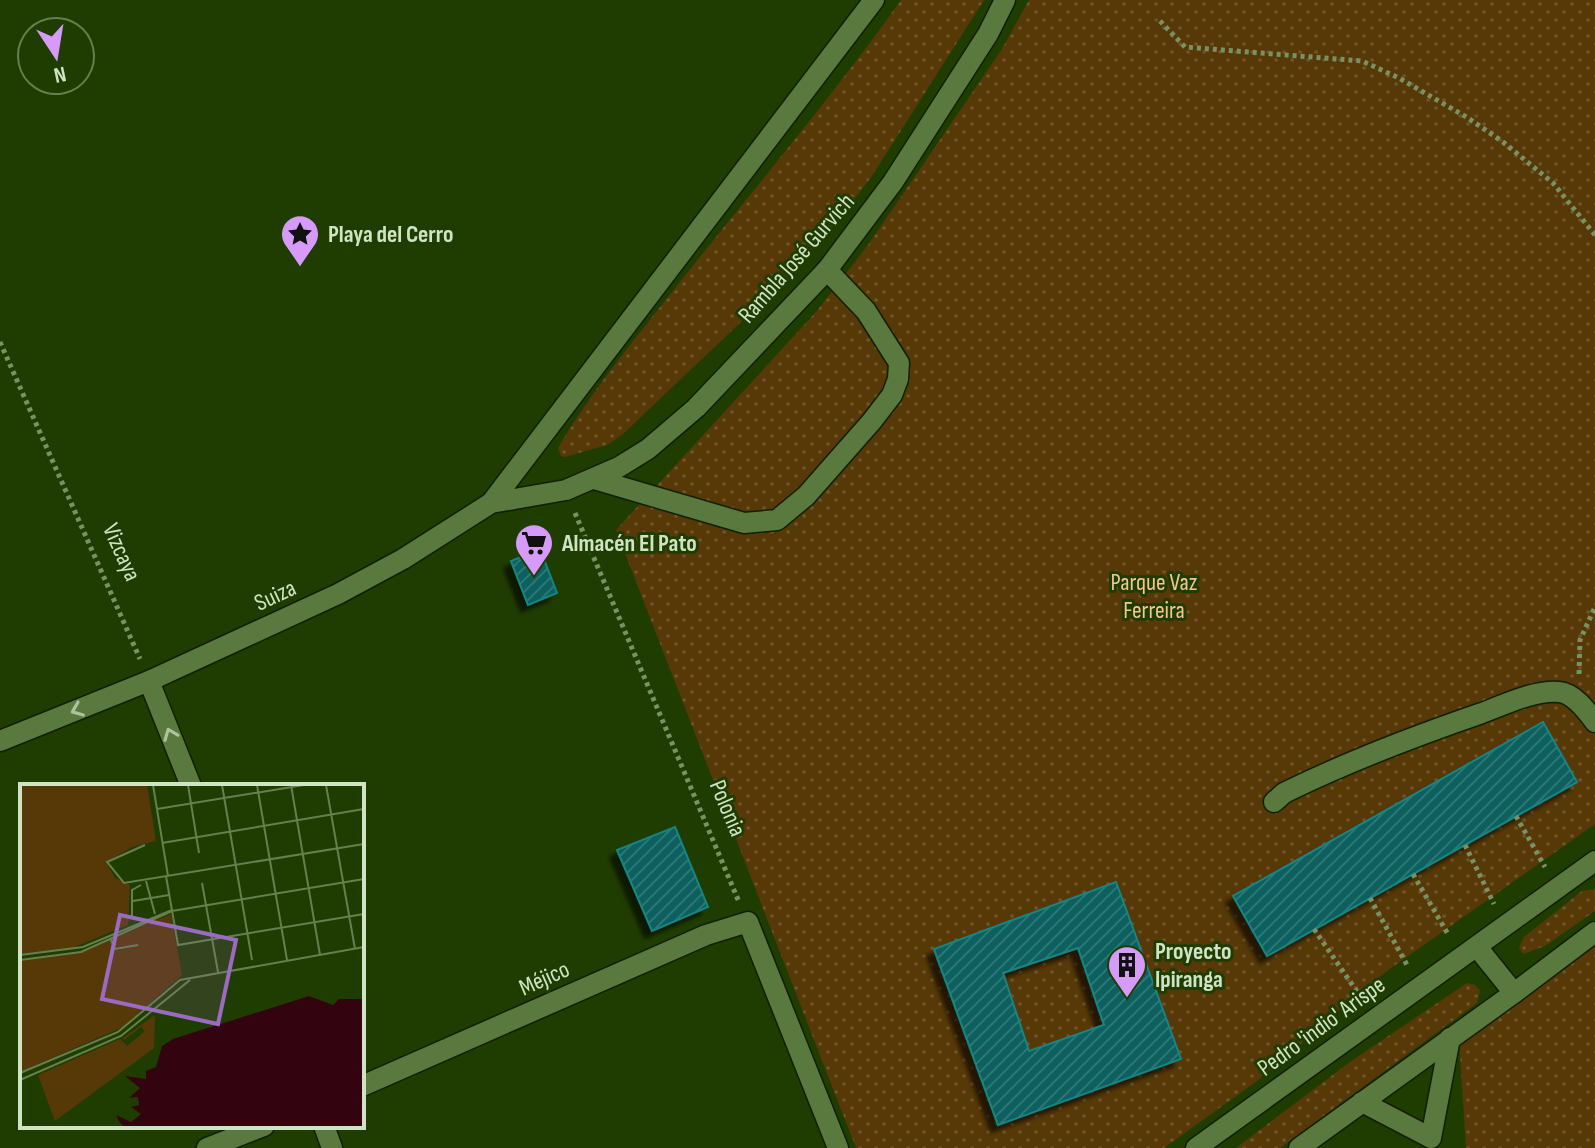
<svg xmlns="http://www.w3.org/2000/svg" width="1595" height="1148" font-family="'Sofia Sans Condensed',sans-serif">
	<defs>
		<pattern id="green-dots" width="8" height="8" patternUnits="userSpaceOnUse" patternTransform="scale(2)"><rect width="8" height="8" fill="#573807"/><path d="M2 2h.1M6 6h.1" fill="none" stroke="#6e552a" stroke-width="1.8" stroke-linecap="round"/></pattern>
		<pattern id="building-hatch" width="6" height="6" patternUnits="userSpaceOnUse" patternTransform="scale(2)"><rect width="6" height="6" fill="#07605e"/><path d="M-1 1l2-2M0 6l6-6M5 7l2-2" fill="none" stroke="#2a7773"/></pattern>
		<filter id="shadow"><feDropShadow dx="-7" dy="7" stdDeviation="2" flood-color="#0009"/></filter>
	</defs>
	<rect width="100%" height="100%" fill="#203d00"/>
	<g fill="url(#green-dots)">
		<path d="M 901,0 L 984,0 L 872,176 L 828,233 L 762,302 L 622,435 L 607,445 L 565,457 L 561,456 L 558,448 C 592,390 635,339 676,287 C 751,192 831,99 901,0 Z"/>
		<path d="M 1029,0 L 1595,0 L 1595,824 L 1384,973 L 1257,1081 L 1164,1148 L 856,1148 L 616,530 L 816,312 L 868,245 L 1002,49 Z"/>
		<path d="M 1595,889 L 1595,911 L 1545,946 L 1523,954 L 1519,947 L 1524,937 L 1582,891 Z"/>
		<path d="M 1595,940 L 1595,1148 L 1466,1148 L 1459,1040 Z"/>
		<path d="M 1467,983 L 1475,985 L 1480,990 L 1477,1003 L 1280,1148 L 1236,1148 L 1350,1062 Z"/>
	</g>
	<g fill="url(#building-hatch)" stroke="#158583" stroke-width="2" fill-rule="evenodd" filter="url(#shadow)">
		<path d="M 540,549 L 557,593 L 528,605 L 511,561 Z"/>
		<path d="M 1543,722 L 1577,782 L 1267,956 L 1233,896 Z"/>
		<path d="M 675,827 L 708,907 L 652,931 L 617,850 Z"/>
		<path d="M 1116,882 L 1181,1059 L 998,1125 L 934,949 ZM 1078,948 L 1104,1025 L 1029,1051 L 1003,973 Z"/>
	</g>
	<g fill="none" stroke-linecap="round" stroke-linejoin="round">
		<g stroke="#112003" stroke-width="23">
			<g id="minor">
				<path d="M 594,479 L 744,523 L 777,520 L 806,496 L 872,421 L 892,395 L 898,379 L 899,363 L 866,311 L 827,270"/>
				<path d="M 491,503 L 874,0"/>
				<path d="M 149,681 L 191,786"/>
				<path d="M 0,741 L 149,681 L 338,594 L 403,559 L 491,503 L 566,490 L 619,467 L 648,449 L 696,408 L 827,270 L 893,182 L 988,34 L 1005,0"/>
				<path d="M 1274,802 L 1284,793 C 1349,761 1415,736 1482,713 C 1506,704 1534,690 1559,692 C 1574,693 1587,711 1595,722"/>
				<path d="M 1477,947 L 1514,993"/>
				<path d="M 362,1086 L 706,935 L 748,922 L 838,1148"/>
				<path d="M 1362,1102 L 1431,1138 L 1450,1038"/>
				<path d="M 324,1126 L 332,1148"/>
				<path d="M 207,1148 L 264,1126"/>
				<path d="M 1196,1148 L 1595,861"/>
				<path d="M 1299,1148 L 1514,993 L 1595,932"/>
			</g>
		</g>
		<g stroke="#799163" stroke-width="5" stroke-dasharray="4 4" stroke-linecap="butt">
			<path d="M 1160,21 L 1185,47 L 1362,61 L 1399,78 L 1468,118 L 1503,142 L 1553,183 L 1595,235"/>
			<path d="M 0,342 L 140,659"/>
			<path d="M 575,513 L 739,902"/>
			<path d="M 1579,674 L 1580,640 L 1595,607"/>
			<path d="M 1516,816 L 1545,867"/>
			<path d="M 1465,845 L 1494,904"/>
			<path d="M 1413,874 L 1449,936"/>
			<path d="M 1370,898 L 1407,965"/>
			<path d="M 1314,929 L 1362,999"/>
		</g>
		<use href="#minor" stroke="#59793f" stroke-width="20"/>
	</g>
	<defs><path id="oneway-chevron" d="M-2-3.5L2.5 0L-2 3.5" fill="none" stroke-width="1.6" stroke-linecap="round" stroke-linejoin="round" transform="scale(2)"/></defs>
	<g stroke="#acc39c">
		<use href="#oneway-chevron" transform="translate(77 710) rotate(158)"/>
		<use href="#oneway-chevron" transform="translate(170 734) rotate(-112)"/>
	</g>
	<defs>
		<g id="sight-pin" transform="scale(2)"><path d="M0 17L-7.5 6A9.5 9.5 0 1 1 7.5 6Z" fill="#d69bfa" stroke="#203d00"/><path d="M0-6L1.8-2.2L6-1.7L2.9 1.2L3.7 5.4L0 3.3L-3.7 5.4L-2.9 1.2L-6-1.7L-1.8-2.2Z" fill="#111"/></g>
		<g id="supermarket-pin" transform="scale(2)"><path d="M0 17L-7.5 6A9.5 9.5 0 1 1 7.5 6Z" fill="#d69bfa" stroke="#203d00"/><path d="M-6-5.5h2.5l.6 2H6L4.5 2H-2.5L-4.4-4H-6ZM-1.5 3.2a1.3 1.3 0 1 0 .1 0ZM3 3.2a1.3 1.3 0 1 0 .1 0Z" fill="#111"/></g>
		<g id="building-pin" transform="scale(2)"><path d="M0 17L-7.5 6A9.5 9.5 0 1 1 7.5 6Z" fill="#d69bfa" stroke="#203d00"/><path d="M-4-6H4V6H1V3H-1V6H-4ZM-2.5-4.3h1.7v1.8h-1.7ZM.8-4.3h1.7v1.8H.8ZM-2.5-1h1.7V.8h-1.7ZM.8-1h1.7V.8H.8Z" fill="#111"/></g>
	</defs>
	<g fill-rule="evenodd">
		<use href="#sight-pin" x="300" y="234"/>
		<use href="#supermarket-pin" x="534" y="543"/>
		<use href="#building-pin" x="1127" y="965"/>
	</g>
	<g text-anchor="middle" stroke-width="6" stroke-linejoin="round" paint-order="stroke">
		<g font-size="24" font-weight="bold" fill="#d0e3c4" stroke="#203d00" text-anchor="start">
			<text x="328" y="242">Playa del Cerro</text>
			<text x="562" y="551">Almacén El Pato</text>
			<text x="1155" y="959">Proyecto<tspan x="1155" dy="28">Ipiranga</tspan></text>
		</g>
		<g font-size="24" fill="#d0e3c4" stroke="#203d00">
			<text transform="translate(796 258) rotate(-49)" y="8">Rambla José Gurvich</text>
			<text transform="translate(122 552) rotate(66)" y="8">Vizcaya</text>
			<text transform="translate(275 595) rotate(-25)" y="8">Suiza</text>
			<text transform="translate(728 808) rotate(67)" y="8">Polonia</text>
			<text transform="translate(544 978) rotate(-24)" y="8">Méjico</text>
			<text transform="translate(1321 1026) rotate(-36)" y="8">Pedro 'indio' Arispe</text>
		</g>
		<g font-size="24" fill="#f6c68c" stroke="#203d00">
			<text x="1154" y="590">Parque Vaz<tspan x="1154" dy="28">Ferreira</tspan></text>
		</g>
	</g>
	<g transform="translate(20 784)">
		<rect width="344" height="344" fill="#203d00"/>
		<path d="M 0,1 L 127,1 L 136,57 L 112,63 L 86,78 L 95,94 L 110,101 L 108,141 L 52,164 L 0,170 ZM 151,130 L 162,191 L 103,243 L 0,288 L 0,176 L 59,169 ZM 135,231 L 134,264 L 35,337 L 18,291 L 100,255 L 107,262 L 125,247 L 121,243 L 104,256 L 103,254 Z" fill="#573807"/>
		<path d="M 289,212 L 313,221 L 319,215 L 344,215 L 344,343 L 104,343 L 99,337 L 96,331 L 111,338 L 121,330 L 111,323 L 119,321 L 118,313 L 109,314 L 120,304 L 105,292 L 126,295 L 126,287 L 136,283 L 142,262 L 153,255 Z" fill="#33040f"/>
		<path fill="none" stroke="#667f4e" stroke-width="2" d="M 133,1 L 148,92M 168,1 L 179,69M 202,1 L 232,176M 237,1 L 267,176M 271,1 L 300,171M 306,1 L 335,165M 137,25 L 284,1M 142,59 L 344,25M 125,61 L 87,78 L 104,99 L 344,60M 146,92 L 158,161 L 344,130M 126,97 L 135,130M 182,99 L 198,188M 113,117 L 149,111M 112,134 L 112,106 L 121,101M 90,154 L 95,165 L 118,161M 0,171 L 63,163 L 152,126M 0,176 L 61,168 L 152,127 L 344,95M 0,289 L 98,248 L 160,196 L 344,163M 0,296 L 101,252 L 170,196"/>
		<path fill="#996cc1" fill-opacity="0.15" stroke="#996cc1" stroke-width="4" d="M 100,131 L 216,156 L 198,240 L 82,215 Z"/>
		<rect width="344" height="344" fill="none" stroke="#d0e3c4" stroke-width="4"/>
	</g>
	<g transform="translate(56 56) rotate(168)"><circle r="38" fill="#203d00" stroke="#667f4e" stroke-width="2"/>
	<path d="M0-6L14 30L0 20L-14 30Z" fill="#d69bfa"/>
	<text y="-12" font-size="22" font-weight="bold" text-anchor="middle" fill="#d0e3c4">N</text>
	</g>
</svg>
